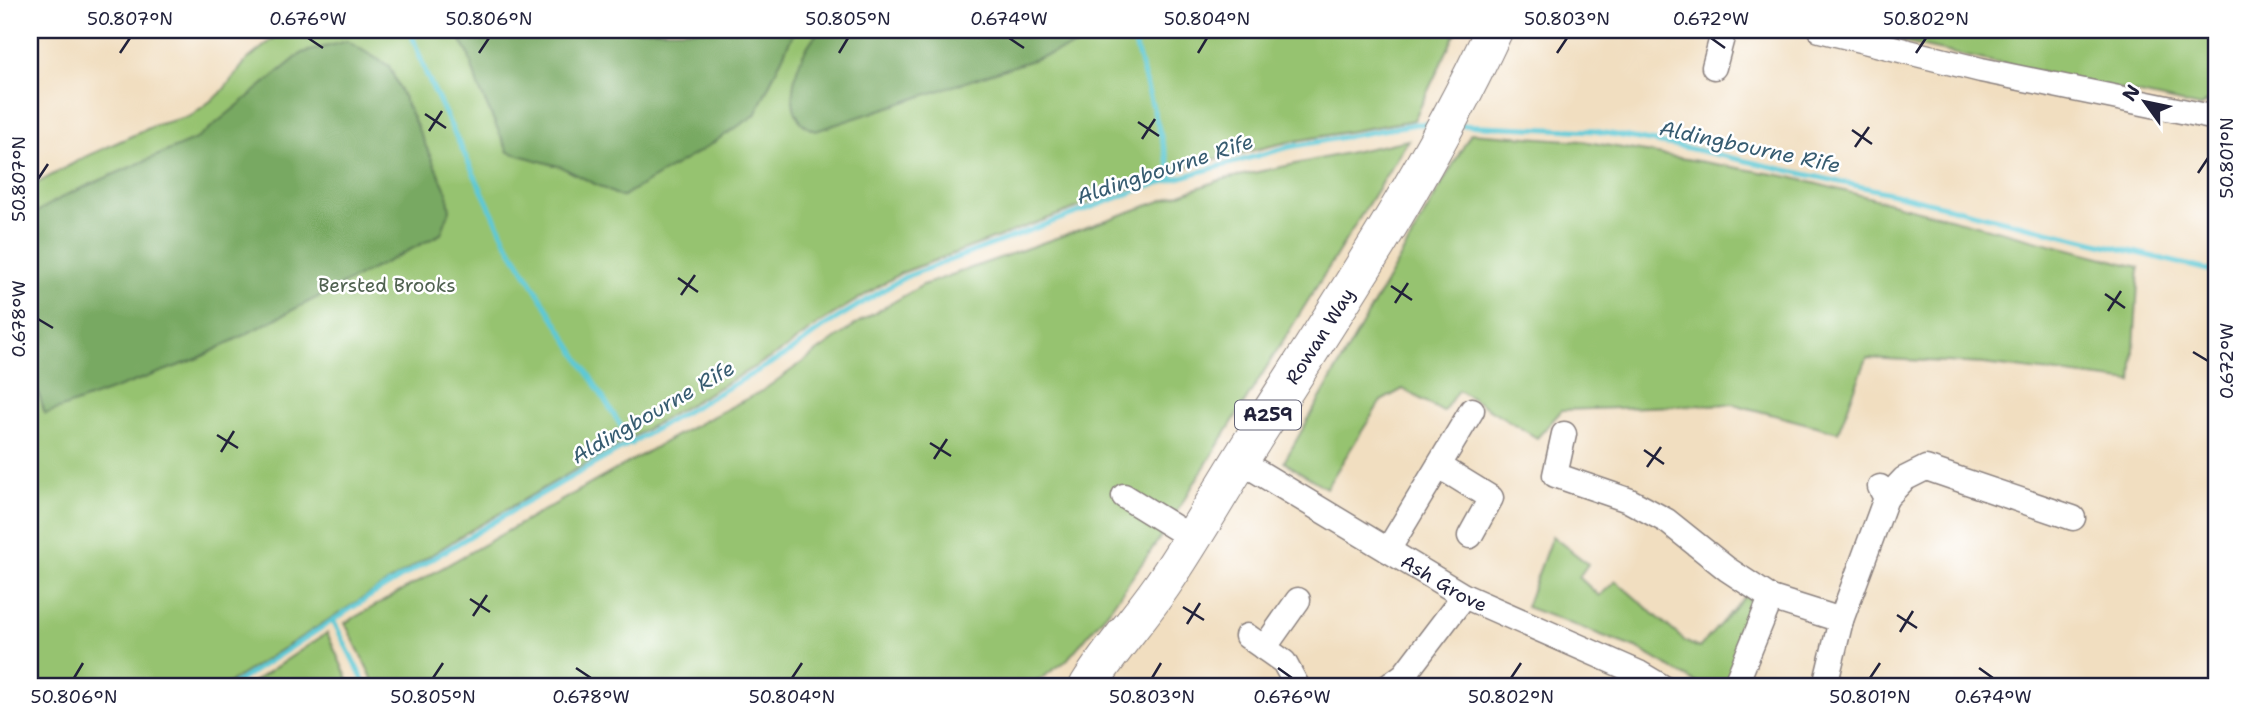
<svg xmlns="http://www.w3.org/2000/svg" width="2246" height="716" font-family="'Shantell Sans',sans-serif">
	<rect width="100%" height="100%" fill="#fff"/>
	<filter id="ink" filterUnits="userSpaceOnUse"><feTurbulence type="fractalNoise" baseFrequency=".0143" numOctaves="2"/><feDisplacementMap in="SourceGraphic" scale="14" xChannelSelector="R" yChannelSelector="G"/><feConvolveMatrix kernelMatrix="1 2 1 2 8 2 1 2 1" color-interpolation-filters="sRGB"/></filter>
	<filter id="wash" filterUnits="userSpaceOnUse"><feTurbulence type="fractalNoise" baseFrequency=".00686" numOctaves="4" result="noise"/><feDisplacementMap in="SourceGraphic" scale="28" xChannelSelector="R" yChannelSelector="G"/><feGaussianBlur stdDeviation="1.57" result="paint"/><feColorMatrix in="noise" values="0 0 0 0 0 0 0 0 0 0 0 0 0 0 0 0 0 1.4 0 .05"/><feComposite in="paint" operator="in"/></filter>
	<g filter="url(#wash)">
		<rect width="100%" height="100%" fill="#f1dec0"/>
		<g fill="#96c370" stroke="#5c7256" stroke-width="2">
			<path d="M 284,30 L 1457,30 L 1414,120 L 1284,143 L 1195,164 L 901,273 L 821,322 L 782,351 L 466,533 L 224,686 L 30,686 L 30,187 L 85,157 L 156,125 L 190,116 L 220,94 L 247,60 Z"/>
			<path d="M 1846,30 L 2216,30 C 2216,55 2225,94 2200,107 Z"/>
			<path d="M 1471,133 L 1582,141 L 1790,177 L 2139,267 L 2132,382 L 1984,364 L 1867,358 L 1838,432 L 1733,404 L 1562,410 L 1537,438 L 1458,390 L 1443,412 L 1403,389 L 1381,401 L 1326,488 L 1284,462 Z"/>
			<path d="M 1408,140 L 1164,532 L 1110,609 L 1066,661 L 1030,686 L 376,686 L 345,623 L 679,434 L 762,391 L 859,322 L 923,285 L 1220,180 Z"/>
			<path d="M 1552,536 L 1588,564 L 1579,577 L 1599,596 L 1616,581 L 1686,642 L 1699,648 L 1747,594 L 1753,616 L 1726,683 L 1720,686 L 1702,686 L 1638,649 L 1526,607 Z"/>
			<path d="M 327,633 L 351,686 L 247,686 Z"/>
		</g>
		<g fill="#78a962" stroke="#4d664e" stroke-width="2">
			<path d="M 455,30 L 795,30 L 755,115 L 702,150 L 621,197 L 561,167 L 508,152 L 478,86 L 468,53 Z"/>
			<path d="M 821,30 L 1096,30 L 1081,44 L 816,131 C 775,119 796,51 821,30 Z"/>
			<path d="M 347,41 L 389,66 L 447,192 L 450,210 L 441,234 L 197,359 L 45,414 L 30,366 L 30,216 L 66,195 L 198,138 L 302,53 Z"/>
		</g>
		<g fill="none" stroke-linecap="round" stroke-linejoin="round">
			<g stroke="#5dc9d6" stroke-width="5">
				<path d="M 410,30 L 427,76 L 507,243 L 632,444"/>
				<path d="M 1131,30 L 1173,179"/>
				<path d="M 1460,125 L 1594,131 L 1683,147 L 1899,195 L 2216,272"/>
				<path d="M 333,620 L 366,686"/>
				<path d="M 231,686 L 375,593 L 522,505 L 787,354 L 826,325 L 905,277 L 1149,186 L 1289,147 L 1416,124 L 1433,124"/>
			</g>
		</g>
	</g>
	<g filter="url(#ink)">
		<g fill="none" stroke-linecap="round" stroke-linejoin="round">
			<g stroke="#8a807e" stroke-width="27">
				<g id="minor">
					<path d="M 1820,30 L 1981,70 L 2216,118"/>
					<path d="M 1714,67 L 1724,30"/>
					<path d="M 1564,434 L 1555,475 L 1628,500 L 1667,521 L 1727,569 L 1771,598 L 1841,620 L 1825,686"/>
					<path id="s1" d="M 1240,461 L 1464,596 L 1639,673 L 1661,686"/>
					<path d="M 1439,466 L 1491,498 L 1470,536"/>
					<path d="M 1124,496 L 1192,538"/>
					<path d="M 1886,498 L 1904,479 L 1926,468 L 2073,518"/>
					<path d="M 1388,550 L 1472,410"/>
					<path d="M 1841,620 L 1886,498 L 1880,487"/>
					<path d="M 1247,636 L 1284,662 L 1297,686"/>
					<path d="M 1264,648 L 1298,600"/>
					<path d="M 1389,686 L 1404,675 L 1464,596"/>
					<path d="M 1735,686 L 1771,598"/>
				</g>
			</g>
			<g stroke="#8a807e" stroke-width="39">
				<g id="highway">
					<path id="s2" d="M 1088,686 C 1110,650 1139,619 1163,584 C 1200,530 1231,472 1267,418 C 1348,292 1431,166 1494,30"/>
				</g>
			</g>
			<use href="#minor" stroke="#fff" stroke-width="24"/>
			<use href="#highway" stroke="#fff" stroke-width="37"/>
		</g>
	</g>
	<path fill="none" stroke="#22223b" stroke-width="2.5" d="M 308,38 L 323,48M 1009,38 L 1024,48M 1711,38 L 1725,48M 120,53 L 130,38M 479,53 L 489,38M 839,53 L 848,38M 1198,53 L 1207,38M 1557,53 L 1567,38M 1916,53 L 1926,38M 425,114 L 446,128M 1138,122 L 1159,136M 1852,130 L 1872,144M 429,131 L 442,111M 1142,139 L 1155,119M 1855,147 L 1869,127M 2198,173 L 2208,158M 38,179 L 48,164M 678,278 L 698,292M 1391,286 L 1412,300M 2105,294 L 2125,308M 681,295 L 695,275M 1395,303 L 1408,283M 2108,311 L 2121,291M 38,319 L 53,328M 2193,352 L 2208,361M 217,435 L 238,448M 930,443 L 951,456M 1644,450 L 1664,464M 221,452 L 234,431M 934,459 L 947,439M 1647,467 L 1661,447M 470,599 L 490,612M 1183,607 L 1204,620M 1897,615 L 1917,628M 473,616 L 487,595M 1187,624 L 1200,603M 1900,632 L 1913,611M 576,668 L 591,678M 1278,668 L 1292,678M 1979,668 L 1993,678M 74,678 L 83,663M 433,678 L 443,663M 792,678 L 802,663M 1152,678 L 1161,663M 1511,678 L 1521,663M 1870,678 L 1880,663"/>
	<g text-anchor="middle" stroke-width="5" stroke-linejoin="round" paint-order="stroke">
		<rect fill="#fff" stroke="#646476" stroke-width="2" x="1235" y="400.5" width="66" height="29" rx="5"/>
		<g font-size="18" font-weight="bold" fill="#22223b">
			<text x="1268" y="421">A259</text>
		</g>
		<g font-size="19" fill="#506250" stroke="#fff">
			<text x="387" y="292">Bersted Brooks</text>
		</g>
		<g font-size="19" fill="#22223b" stroke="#fff">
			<text dy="7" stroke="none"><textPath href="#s2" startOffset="420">Rowan Way</textPath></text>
			<text dy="7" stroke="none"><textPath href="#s1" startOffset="238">Ash Grove</textPath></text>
		</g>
		<g font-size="21" font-style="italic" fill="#375c71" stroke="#fff">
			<text transform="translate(1750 147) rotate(12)" y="7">Aldingbourne Rife</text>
			<text transform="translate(1165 169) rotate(-18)" y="7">Aldingbourne Rife</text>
			<text transform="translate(653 412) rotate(-30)" y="7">Aldingbourne Rife</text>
		</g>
	</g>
	<rect width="2246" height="716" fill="none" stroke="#fff" stroke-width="77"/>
	<g transform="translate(2145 102) rotate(303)" stroke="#ffffff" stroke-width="5" paint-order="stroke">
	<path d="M0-5L12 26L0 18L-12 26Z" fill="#22223b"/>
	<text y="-10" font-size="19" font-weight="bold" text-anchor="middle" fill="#22223b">N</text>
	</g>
	<rect x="38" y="38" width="2170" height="640" fill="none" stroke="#22223b" stroke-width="2.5"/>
	<g font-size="18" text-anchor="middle" fill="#22223b">
		<text x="130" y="25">50.807°N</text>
		<text x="308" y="25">0.676°W</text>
		<text x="489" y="25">50.806°N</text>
		<text x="848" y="25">50.805°N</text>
		<text x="1009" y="25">0.674°W</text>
		<text x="1207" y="25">50.804°N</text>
		<text x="1567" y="25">50.803°N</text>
		<text x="1711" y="25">0.672°W</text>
		<text x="1926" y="25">50.802°N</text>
		<text transform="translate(2227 158) rotate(-90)" y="6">50.801°N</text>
		<text transform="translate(19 179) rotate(-90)" y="6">50.807°N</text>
		<text transform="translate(19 319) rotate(-90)" y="6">0.678°W</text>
		<text transform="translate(2227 361) rotate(-90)" y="6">0.672°W</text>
		<text x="74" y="703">50.806°N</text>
		<text x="433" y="703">50.805°N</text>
		<text x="591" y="703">0.678°W</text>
		<text x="792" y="703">50.804°N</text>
		<text x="1152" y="703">50.803°N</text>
		<text x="1292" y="703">0.676°W</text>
		<text x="1511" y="703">50.802°N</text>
		<text x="1870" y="703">50.801°N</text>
		<text x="1993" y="703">0.674°W</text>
	</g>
</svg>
